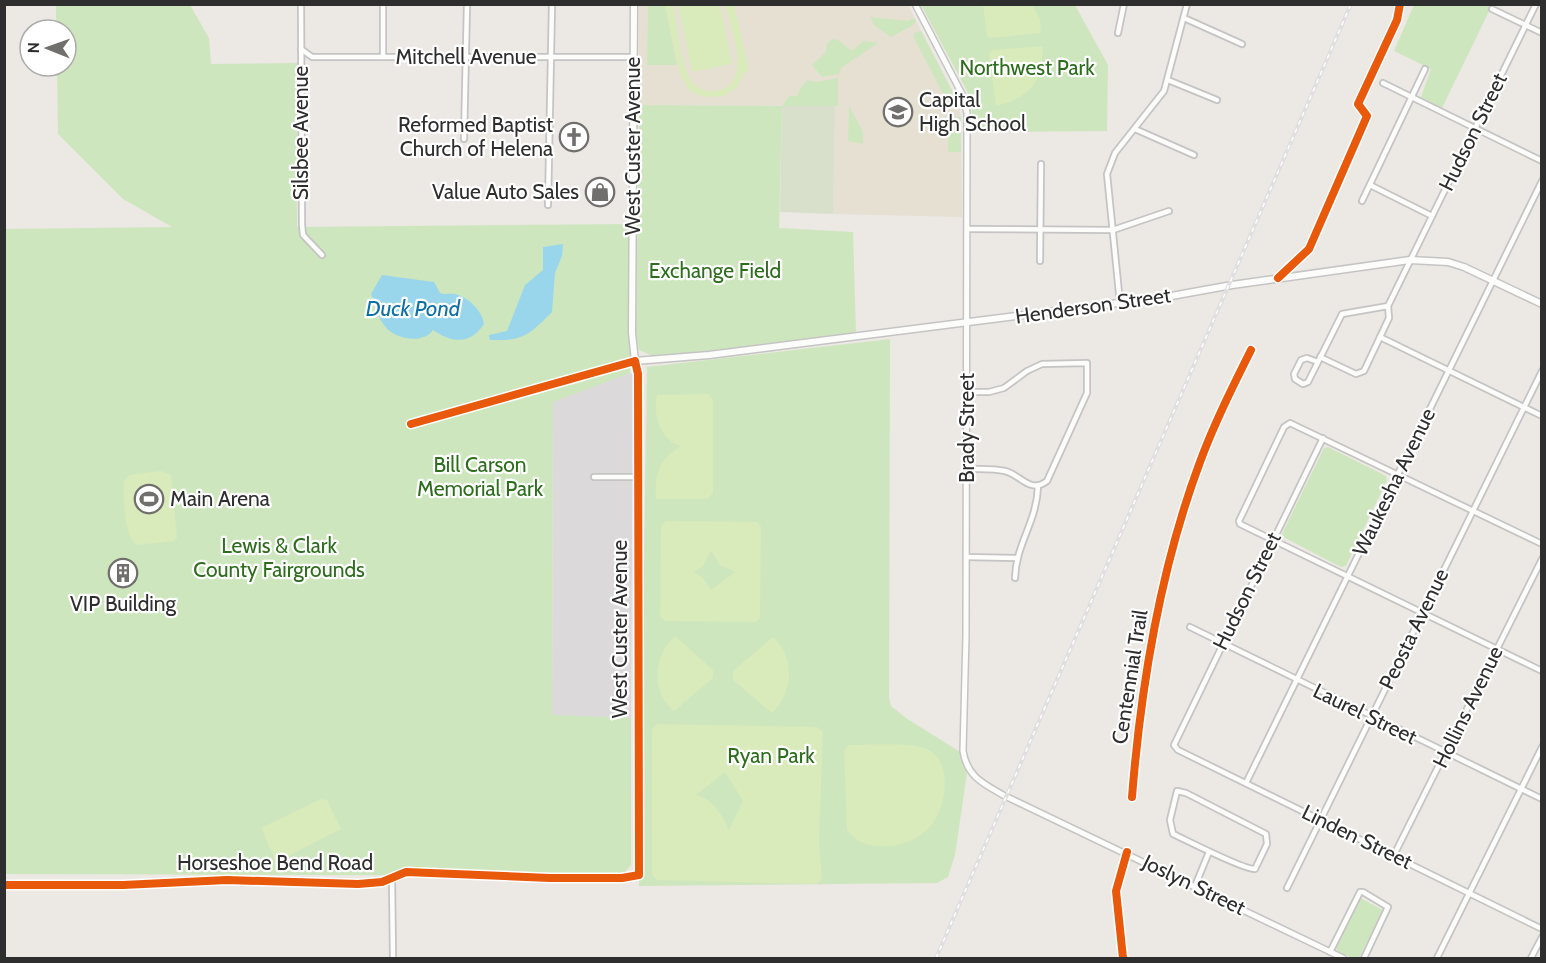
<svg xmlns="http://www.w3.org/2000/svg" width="1546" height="963" font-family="Cabin,sans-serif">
	<rect width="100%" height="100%" fill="#ece8e4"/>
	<path fill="#dcd9db" d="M 630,373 L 633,375 L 631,718 L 552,716 L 553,401 Z"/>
	<path fill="#e6e0d3" d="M 639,5 L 908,5 L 958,102 L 961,118 L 962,217 L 833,214 L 835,106 L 639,105 Z"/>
	<g fill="#cee6be">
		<path d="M 56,4 L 190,5 L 209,38 L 211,64 L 297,63 L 297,227 L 629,224 L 630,373 L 553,402 L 552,715 L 631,718 L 631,865 L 624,873 L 613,876 L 5,874 L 4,229 L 172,227 L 123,199 L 58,134 L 57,66 L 66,66 L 66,30 L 56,30 Z"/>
		<path d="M 648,5 L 665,5 L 677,65 L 647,65 Z"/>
		<path d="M 921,5 L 1075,5 L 1108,65 L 1107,131 L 973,132 L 971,101 L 966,89 Z"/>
		<path d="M 1414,5 L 1492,5 L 1442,108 L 1421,97 L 1431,69 L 1394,51 Z"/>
		<path d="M 870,17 L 908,21 L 914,18 L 916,21 L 912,26 L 891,37 L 875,26 Z"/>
		<path d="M 921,31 L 956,98 L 959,107 L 950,107 L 914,38 L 914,33 Z"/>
		<path d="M 832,39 L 838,40 L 852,51 L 863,41 L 878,43 L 841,68 L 839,74 L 822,77 L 812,65 L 826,52 L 827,44 Z"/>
		<path d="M 838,78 L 838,106 L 782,106 L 779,228 L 853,232 L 856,333 L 655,357 L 639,350 L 636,334 L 639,105 L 782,106 L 789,96 L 797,96 L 802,86 L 808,80 L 816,82 Z"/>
		<path d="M 849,106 L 863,132 L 863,144 L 848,141 Z"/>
		<path d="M 961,116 L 961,152 L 948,152 L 948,120 Z"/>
		<path d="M 890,339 L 889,698 L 891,706 L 906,718 L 960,752 L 967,773 L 955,855 L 948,877 L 937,883 L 639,886 L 647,367 Z"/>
		<path d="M 1328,447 L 1386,476 L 1387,480 L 1346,566 L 1341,567 L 1281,536 L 1324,448 Z"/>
		<path d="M 1360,898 L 1383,910 L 1359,958 L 1352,958 L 1337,951 L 1336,947 Z"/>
	</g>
	<path fill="#d8e0cc" d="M 782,106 L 835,106 L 833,214 L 780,212 Z"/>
	<g fill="#d9eabb" fill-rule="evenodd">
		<path d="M 665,5 L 673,5 C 677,23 681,68 692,82 C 698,89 708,93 717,91 C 754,83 731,29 725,5 L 734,5 L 749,70 L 743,74 L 738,86 L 725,96 L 703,97 L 690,91 L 680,74 Z"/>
		<path d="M 678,5 L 720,5 L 732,64 L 692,72 Z"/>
		<path d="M 983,5 L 1032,5 L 1040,19 L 1041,33 L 990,38 L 987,35 Z"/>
		<path d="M 1043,46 C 1043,82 1031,97 996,106 L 989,54 L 993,50 Z"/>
		<path d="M 708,394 L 713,400 L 713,493 L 708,499 L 656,499 C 655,472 658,460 681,446 C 660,440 653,416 657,395 Z"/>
		<path d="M 161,471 L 171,475 L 177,538 L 173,541 L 137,545 C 124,538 123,495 124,481 L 129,475 Z"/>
		<path d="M 666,521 L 757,522 L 761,527 L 760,618 L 756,622 L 665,621 L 660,617 L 661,526 ZM 711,551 L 720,565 L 735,572 L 711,590 L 703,578 L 694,572 L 703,566 Z"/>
		<path d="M 675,636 L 713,670 L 713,678 L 674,711 C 650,692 653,655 675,636 Z"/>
		<path d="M 773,637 C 796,659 793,692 772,713 L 733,680 L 733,671 Z"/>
		<path d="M 657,724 L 817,727 L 823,732 L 819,842 L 822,879 L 817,884 L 657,880 L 652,875 L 652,730 ZM 725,772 L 743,801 L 729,830 C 723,816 712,798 696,795 Z"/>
		<path d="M 849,745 C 870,745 905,742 924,748 C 955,758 947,809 929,828 C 916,841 897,848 879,846 C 865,845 855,841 847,830 L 844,751 Z"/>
		<path d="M 321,799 L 327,800 L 341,829 L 276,862 L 261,828 Z"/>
	</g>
	<g fill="#99d6ec">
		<path d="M 563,244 L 562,256 L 555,273 L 552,312 C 529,335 524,341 490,340 L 489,335 L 507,331 L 525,285 L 543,270 L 543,247 Z"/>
		<path d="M 382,275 L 434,282 L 440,293 C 445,295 449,293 455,294 C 468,297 482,310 484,324 C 471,344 453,344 433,330 C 423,345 393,339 384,325 C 377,316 375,304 371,294 Z"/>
	</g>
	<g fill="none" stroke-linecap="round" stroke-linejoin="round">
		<g stroke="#c5c4c5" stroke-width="8">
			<g id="minor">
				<path d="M 301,4 L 302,225 L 303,235 L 322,255"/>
				<path d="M 1492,9 L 1542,33"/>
				<path d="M 1184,18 L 1242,44"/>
				<path d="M 1118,33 L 1124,4"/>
				<path d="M 301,49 L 312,57 L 634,57"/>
				<path d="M 383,57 L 383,4"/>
				<path d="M 1168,80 L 1217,100"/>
				<path d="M 1383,83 L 1542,161"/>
				<path d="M 1135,129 L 1194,155"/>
				<path d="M 464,139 L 467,4"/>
				<path d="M 1370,185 L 1432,216"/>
				<path d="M 1362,201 L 1425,69"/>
				<path d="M 548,205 L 552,4"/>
				<path d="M 968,229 L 1113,230 L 1169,211"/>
				<path d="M 1040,261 L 1041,164"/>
				<path d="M 1120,303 L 1107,174 L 1115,153 L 1164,91 L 1187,4"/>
				<path d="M 1380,337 L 1542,416"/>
				<path d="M 1320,357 L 1356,374 L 1364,371 L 1389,318 L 1388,306 L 1536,4"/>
				<path d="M 1318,362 L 1307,358 L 1301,360 L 1294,374 L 1295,379 L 1303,384 L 1308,382 L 1342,314 L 1388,306"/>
				<path d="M 1323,438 L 1174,745 L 1178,750 L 1542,929"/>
				<path d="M 967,469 C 979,469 993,468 1005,471 C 1021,475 1030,494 1047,481 L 1087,393 L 1087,363 L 1042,364 L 1027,371 L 1004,388 L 989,392 L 967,392"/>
				<path d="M 594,477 L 638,477"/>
				<path d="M 1542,544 L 1290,423 L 1284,427 L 1239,521 L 1240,524 L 1542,671"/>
				<path d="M 966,557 L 1016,558"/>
				<path d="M 1015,578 C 1016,543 1037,522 1038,486"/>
				<path d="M 1190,627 L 1542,799"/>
				<path d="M 1246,783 L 1542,181"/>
				<path d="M 1177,791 L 1186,793 L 1266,834 L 1267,844 L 1255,869 C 1244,870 1186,840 1173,834 L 1170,820 Z"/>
				<path d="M 1394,855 L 1542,559"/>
				<path d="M 392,878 L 393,958"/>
				<path d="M 4,885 L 123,885 L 227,880 L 358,884 L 382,882 L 406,872 L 550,878 L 622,878 L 639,875 L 638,374 L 635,361 L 411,424"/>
				<path d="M 1195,886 L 1209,852"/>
				<path d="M 1287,888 L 1542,371"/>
				<path d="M 1330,952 L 1360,892 L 1363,892 L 1388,907 L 1364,958"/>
				<path d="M 1437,958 L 1542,747"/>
				<path d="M 1531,958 L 1542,937"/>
			</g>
		</g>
		<g stroke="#c5c4c5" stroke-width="8">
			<path id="tertiary" d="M 915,4 L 963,96 L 967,113 L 966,636 L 963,751 C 967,776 982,783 1003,795 L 1343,958"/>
		</g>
		<g stroke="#c5c4c5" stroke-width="9">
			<path id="secondary" d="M 634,4 L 632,333 L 635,361 L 709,355 L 1166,297 L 1232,285 L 1410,260 L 1448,262 L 1464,267 L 1542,304"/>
		</g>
		<use href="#minor" stroke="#fcfcfb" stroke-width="4.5"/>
		<use href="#tertiary" stroke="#fcfcfb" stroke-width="5"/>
		<use href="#secondary" stroke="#fcfcfb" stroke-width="6"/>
		<g stroke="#dfdfe1" stroke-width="4">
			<path id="rail" d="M 936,958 L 1351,4"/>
		</g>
		<use href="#rail" stroke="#fff" stroke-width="1.5" stroke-dasharray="4.5" stroke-linecap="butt"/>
		<g stroke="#fff" stroke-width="11">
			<g id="cycleway">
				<path d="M 1278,278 L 1309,249 L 1367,116 L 1358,104 L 1397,20 L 1400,4"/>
				<path d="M 1132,797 C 1141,684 1160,569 1200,462 C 1214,424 1233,386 1251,350"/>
				<path d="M 4,885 L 123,885 L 227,880 L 358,884 L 382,882 L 406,872 L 550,878 L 622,878 L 639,875 L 638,374 L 635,361 L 411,424"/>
				<path d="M 1123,958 L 1116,891 L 1127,852"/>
			</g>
		</g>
		<use href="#cycleway" stroke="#e8590c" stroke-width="8"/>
	</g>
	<defs>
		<g id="school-ring" transform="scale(1.5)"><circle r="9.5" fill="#fff" stroke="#706f6e" stroke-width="1.5"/><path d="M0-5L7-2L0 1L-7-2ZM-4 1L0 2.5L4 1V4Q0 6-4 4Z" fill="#706f6e"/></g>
		<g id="church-ring" transform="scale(1.5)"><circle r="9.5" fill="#fff" stroke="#706f6e" stroke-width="1.5"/><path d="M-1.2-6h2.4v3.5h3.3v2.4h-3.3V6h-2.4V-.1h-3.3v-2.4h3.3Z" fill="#706f6e"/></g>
		<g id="shop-ring" transform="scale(1.5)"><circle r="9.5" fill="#fff" stroke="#706f6e" stroke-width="1.5"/><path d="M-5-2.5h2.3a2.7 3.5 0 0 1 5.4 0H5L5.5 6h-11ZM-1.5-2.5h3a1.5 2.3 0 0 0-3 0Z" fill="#706f6e"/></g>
		<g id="stadium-ring" transform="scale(1.5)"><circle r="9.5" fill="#fff" stroke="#706f6e" stroke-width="1.5"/><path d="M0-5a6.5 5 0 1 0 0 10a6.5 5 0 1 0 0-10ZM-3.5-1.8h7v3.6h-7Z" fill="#706f6e"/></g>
		<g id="building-ring" transform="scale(1.5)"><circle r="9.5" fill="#fff" stroke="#706f6e" stroke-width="1.5"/><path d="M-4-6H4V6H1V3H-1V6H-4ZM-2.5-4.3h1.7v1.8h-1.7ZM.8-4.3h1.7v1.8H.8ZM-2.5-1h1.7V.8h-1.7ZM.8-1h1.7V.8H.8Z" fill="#706f6e"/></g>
	</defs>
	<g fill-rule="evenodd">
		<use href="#school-ring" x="898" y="112"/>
		<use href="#church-ring" x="574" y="137"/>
		<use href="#shop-ring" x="600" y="192"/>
		<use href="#stadium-ring" x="149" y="499"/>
		<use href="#building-ring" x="123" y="573"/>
	</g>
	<g text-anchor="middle" stroke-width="4.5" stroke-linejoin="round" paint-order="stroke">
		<g font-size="21" fill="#2e2e2e" stroke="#fff">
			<text x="466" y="64">Mitchell Avenue</text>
			<text transform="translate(1473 132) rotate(-64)" y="7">Hudson Street</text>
			<text transform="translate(301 133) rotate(-90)" y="7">Silsbee Avenue</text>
			<text transform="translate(633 146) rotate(-90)" y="7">West Custer Avenue</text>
			<text transform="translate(1093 306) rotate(-8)" y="7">Henderson Street</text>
			<text transform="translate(967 428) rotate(-90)" y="7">Brady Street</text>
			<text transform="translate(1394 482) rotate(-64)" y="7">Waukesha Avenue</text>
			<text transform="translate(1247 591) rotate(-64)" y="7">Hudson Street</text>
			<text transform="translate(620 629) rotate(-90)" y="7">West Custer Avenue</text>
			<text transform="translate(1414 629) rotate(-64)" y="7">Peosta Avenue</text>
			<text transform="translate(1130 677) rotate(-81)" y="7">Centennial Trail</text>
			<text transform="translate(1468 707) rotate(-64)" y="7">Hollins Avenue</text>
			<text transform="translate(1365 714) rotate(26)" y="7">Laurel Street</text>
			<text transform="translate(1357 837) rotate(26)" y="7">Linden Street</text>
			<text x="275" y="870">Horseshoe Bend Road</text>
			<text transform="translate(1194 885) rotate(26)" y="7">Joslyn Street</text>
		</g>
		<g font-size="21" fill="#2c6e1b" stroke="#fff">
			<text x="1027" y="75">Northwest Park</text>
			<text x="715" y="278">Exchange Field</text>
			<text x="480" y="472">Bill Carson<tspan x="480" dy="24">Memorial Park</tspan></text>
			<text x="279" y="553">Lewis &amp; Clark<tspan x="279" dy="24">County Fairgrounds</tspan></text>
			<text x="771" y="763">Ryan Park</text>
		</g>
		<g font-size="21" fill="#2e2e2e" stroke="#fff" text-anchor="start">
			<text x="919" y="107">Capital<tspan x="919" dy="24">High School</tspan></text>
			<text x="553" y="132" text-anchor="end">Reformed Baptist<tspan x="553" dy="24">Church of Helena</tspan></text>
			<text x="579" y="199" text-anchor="end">Value Auto Sales</text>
			<text x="170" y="506">Main Arena</text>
			<text x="123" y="611" text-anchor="middle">VIP Building</text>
		</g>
		<g font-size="22" font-style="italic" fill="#0d6fa3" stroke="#fff">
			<text x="413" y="316">Duck Pond</text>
		</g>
	</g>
	<rect width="1546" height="963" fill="none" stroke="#2e2e2e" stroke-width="12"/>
	<g transform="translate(48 48) rotate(271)"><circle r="28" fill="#ffffff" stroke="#ababab" stroke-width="1.5"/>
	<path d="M0-4.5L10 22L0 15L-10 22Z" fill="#706f6e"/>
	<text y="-9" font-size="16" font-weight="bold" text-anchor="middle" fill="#2e2e2e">N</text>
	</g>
</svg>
